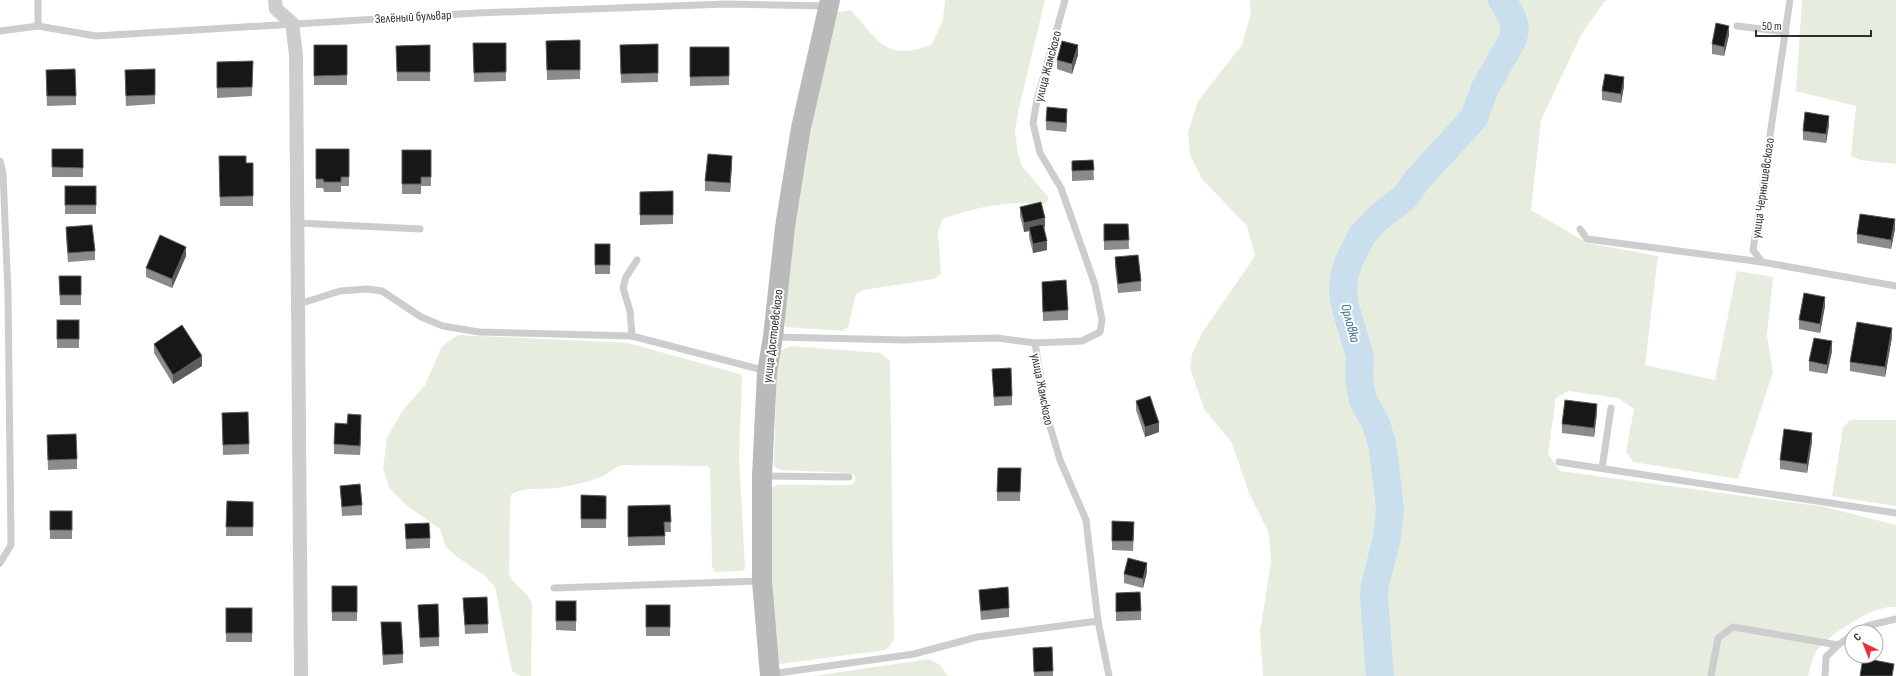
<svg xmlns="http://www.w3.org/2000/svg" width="1896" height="676" font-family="'Sofia Sans Condensed',sans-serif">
	<rect width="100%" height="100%" fill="#fff"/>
	<g fill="#e6edde">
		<path d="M 945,0 L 1045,0 L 1019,108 L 1015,131 L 1018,154 L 1022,166 L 1048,197 L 1048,201 L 1044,204 C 1007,201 978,206 943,219 L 938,232 L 941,274 L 934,279 L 863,290 L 856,294 L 848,327 L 842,331 L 786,327 L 782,313 L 794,233 L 814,114 L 837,12 L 851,10 C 878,41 888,63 932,44 L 943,20 Z"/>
		<path d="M 1250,0 L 1608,0 L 1605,1 L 1582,33 L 1541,120 L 1531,210 L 1587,243 L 1658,256 L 1645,365 L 1715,380 L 1737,271 L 1773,277 L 1767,335 L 1773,372 L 1738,479 L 1633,462 L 1626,451 L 1634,409 L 1618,398 L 1568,391 L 1556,398 L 1548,454 L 1560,471 L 1825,507 L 1896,525 L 1896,607 C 1875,604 1831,634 1818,649 C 1812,656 1811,668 1808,676 L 1263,676 L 1260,632 L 1271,562 L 1269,533 L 1249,493 L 1232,443 L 1204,409 L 1190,368 L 1192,354 L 1202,333 L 1255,256 L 1247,226 L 1202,179 L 1190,155 L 1188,132 L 1198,101 L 1242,45 L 1251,13 Z"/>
		<path d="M 1802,0 L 1896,0 L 1896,164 L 1860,160 L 1851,156 L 1856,106 L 1796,91 Z"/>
		<path d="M 458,335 L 628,343 L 740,374 L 742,378 L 739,457 L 745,569 L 742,571 L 715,572 L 712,567 L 710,468 L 707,466 L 622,465 C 614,467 608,474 601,477 C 588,482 570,486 556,488 C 542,490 523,486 511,495 L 510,503 L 509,574 C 514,587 526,589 532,603 L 531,676 L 520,676 L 512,671 L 495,587 L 485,576 L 457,557 L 446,547 L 440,529 L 406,505 L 390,489 L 383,469 L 387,438 L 403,410 L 425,385 L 442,346 Z"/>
		<path d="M 791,346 L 880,353 L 890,361 L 894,638 L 890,646 L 885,650 L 780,664 L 775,660 L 773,654 L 771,488 L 777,485 L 851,485 L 855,481 L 855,476 L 850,473 L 782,470 L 776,468 L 774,465 L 777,363 L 780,351 Z"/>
		<path d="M 1850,420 L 1896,420 L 1896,506 L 1832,496 L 1843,428 Z"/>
		<path d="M 929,659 L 940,665 L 948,676 L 813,676 Z"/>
	</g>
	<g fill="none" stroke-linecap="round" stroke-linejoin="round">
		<path stroke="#cadfed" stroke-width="28" d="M 1380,676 L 1374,597 L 1375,585 L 1387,538 L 1390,510 L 1388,490 L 1382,443 L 1376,424 L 1363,400 L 1359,379 L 1360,356 L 1345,306 L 1343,292 L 1344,278 L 1348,263 L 1362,235 L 1378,218 L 1405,197 L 1417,180 L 1474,118 L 1485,88 L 1513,39 L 1515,27 L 1511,15 L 1502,0"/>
		<g stroke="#cdcdcd" stroke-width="7">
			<path d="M 1065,0 L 1037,100 L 1033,123 L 1040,153 L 1061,188 L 1095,285 L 1102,320 L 1100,332 L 1082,341 L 1035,343 L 1047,416 L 1060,460 L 1086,520 L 1098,621 L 1109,676"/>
			<path d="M 1790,0 L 1753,250 L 1762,262 L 1896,286"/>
			<path d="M 38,26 L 38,0"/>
			<path d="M 1737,26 L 1786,32"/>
			<path d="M 0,31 L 38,26 L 96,36 L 477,13 L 726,4 L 828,6"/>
			<path d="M 0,161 L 3,173 L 8,293 L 11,545 L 0,563"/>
			<path d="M 298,223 L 420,229"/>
			<path d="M 1580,229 L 1587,239 L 1762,262"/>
			<path d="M 299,304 L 340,291 L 367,289 L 382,291 L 421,317 L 443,326 L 479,332 L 632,336 L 766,371"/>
			<path d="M 632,336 L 630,311 L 623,288 L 626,277 L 637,260"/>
			<path d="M 775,337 L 903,340 L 997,338 L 1035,343"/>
			<path d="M 1559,462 L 1896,513"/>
			<path d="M 1602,468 L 1611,408"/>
			<path d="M 763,476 L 849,477"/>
			<path d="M 554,588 L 760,581"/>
			<path d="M 1857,632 L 1867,626 L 1896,619"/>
			<path d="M 771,674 L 914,654 L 977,637 L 1098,621"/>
			<path d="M 1711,676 L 1718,638 L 1733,627 L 1838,645"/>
			<path d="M 1825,676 L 1826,657 L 1838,645 L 1852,635"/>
		</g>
		<path stroke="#cdcdcd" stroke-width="14" d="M 275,0 L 276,9 L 292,23 L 296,55 L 301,676"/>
		<path stroke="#bababa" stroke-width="20" d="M 770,676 L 762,581 L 762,476 L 767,372 L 773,337 L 785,227 L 801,128 L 830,0"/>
	</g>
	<g fill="#8b8b8b">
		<path d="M 1729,35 L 1724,56 L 1712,54 L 1712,44 Z"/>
		<path d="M 580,40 L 580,79 L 547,80 L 546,41 Z"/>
		<path d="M 473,43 L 506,43 L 506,81 L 474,82 Z"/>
		<path d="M 658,44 L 658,82 L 621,83 L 620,45 Z"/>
		<rect x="314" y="45" width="33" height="40"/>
		<path d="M 430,45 L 430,81 L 397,81 L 396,46 Z"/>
		<path d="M 690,47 L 729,47 L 729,85 L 690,86 Z"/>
		<path d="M 1078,55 L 1072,74 L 1057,69 L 1057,60 Z"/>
		<path d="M 253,61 L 252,96 L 217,98 L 217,62 Z"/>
		<path d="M 155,69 L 155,104 L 126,106 L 125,79 Z"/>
		<path d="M 46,79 L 76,96 L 76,105 L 47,106 Z"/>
		<path d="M 1624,86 L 1621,103 L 1602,100 L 1602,91 Z"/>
		<path d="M 1067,118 L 1066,132 L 1046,130 L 1046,121 Z"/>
		<path d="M 1829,125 L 1826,143 L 1803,140 L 1803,131 Z"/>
		<rect x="52" y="149" width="31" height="28"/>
		<path d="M 316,149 L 349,149 L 349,186 L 341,186 L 341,192 L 324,192 L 323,188 L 316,188 Z"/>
		<path d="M 402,150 L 431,150 L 431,186 L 421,186 L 421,194 L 402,194 Z"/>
		<path d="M 219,156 L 246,163 L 253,163 L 253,206 L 220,206 Z"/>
		<path d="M 1093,160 L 1094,180 L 1072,181 L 1072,161 Z"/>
		<path d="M 732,165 L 730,192 L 705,191 L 705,181 Z"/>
		<rect x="65" y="186" width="31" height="28"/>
		<path d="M 673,191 L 673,224 L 640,225 L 640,192 Z"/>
		<path d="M 1020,207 L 1045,227 L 1044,227 L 1047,250 L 1033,253 L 1029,237 L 1029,231 L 1024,232 L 1020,216 Z"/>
		<path d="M 1104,224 L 1128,224 L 1129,249 L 1104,250 Z"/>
		<path d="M 66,227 L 95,251 L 95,260 L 68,262 L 66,236 Z"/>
		<path d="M 1895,229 L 1891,249 L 1857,243 L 1857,234 Z"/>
		<rect x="595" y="244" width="15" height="30"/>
		<path d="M 186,256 L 172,288 L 146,277 L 146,268 Z"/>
		<path d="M 1115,257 L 1141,281 L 1141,291 L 1118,293 L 1115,266 Z"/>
		<path d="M 59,276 L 81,276 L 81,305 L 60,305 Z"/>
		<path d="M 1042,282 L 1068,310 L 1068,320 L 1043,321 Z"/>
		<path d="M 1825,306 L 1820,333 L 1799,329 L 1799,320 Z"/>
		<rect x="57" y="320" width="22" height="28"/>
		<path d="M 1892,337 L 1885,377 L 1850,371 L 1850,362 Z"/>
		<path d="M 154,344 L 202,366 L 173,384 L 154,353 Z"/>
		<path d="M 1832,351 L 1827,374 L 1809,371 L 1809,361 Z"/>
		<path d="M 992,369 L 1012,396 L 1012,405 L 994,406 Z"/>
		<path d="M 1136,401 L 1159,432 L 1145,437 L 1136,410 Z"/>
		<path d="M 222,413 L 249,444 L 249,454 L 223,455 Z"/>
		<path d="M 1597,413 L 1594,437 L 1562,433 L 1562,424 Z"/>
		<path d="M 361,424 L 360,455 L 334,454 L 334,444 Z"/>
		<path d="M 47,435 L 77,459 L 77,469 L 48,470 Z"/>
		<path d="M 1812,442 L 1807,473 L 1780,469 L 1780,460 Z"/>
		<path d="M 1021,468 L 1020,501 L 997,501 L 997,492 Z"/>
		<path d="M 340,486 L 362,505 L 362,515 L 342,516 Z"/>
		<path d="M 581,495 L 606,496 L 606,528 L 581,528 Z"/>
		<path d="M 227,501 L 253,502 L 253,536 L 226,536 Z"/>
		<path d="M 670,505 L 671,532 L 665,532 L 665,545 L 628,546 L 628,506 Z"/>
		<rect x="50" y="511" width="22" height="28"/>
		<path d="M 405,524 L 430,538 L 430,548 L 406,549 Z"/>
		<path d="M 1134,531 L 1133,551 L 1112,550 L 1112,541 Z"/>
		<path d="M 1147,572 L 1143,588 L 1124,583 L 1124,574 Z"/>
		<rect x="332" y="586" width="25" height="35"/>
		<path d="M 979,590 L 1009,608 L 1009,617 L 981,620 L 979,599 Z"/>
		<path d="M 1116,593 L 1141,611 L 1141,620 L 1116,621 Z"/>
		<path d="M 463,598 L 488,624 L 488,633 L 465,634 Z"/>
		<path d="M 556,601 L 576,601 L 576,631 L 556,630 Z"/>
		<path d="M 418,605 L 439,637 L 439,646 L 420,647 Z"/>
		<rect x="646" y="605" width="24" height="31"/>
		<rect x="226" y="608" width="26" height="34"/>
		<path d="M 381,622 L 403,654 L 403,663 L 383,665 Z"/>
		<path d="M 1033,648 L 1053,671 L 1053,676 L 1034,676 Z"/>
	</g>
	<g fill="#5d5d5d">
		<path d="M 1729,26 L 1729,35 L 1724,56 L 1724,47 Z"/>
		<path d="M 1078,45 L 1078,55 L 1072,74 L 1072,64 Z"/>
		<path d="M 1624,77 L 1624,86 L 1621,103 L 1621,94 Z"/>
		<path d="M 1067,109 L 1067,118 L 1066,132 L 1066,123 Z"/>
		<path d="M 1829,116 L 1829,125 L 1826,143 L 1826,134 Z"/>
		<path d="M 732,156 L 732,165 L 730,192 L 730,183 Z"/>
		<path d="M 1045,218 L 1045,227 L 1030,231 L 1029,227 L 1029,231 L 1024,232 L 1024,223 Z"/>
		<path d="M 1895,219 L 1895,229 L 1891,249 L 1891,240 Z"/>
		<path d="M 1047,241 L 1047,250 L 1033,253 L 1033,244 Z"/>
		<path d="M 186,247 L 186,256 L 172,288 L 172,279 Z"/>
		<path d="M 1825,297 L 1825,306 L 1820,333 L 1820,324 Z"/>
		<path d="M 1892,328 L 1892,337 L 1885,377 L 1885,367 Z"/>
		<path d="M 1832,341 L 1832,351 L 1827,374 L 1827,365 Z"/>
		<path d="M 202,356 L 202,366 L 173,384 L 173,375 Z"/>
		<path d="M 1597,404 L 1597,413 L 1594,437 L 1594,428 Z"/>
		<path d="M 361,415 L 361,424 L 360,455 L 360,446 Z"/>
		<path d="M 1159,423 L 1159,432 L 1145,437 L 1145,427 Z"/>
		<path d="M 1812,433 L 1812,442 L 1807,473 L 1807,464 Z"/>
		<path d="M 1147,563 L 1147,572 L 1143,588 L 1143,579 Z"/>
	</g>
	<g fill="#171717" stroke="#5d5d5d">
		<path d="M 1716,23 L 1729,26 L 1724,47 L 1712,44 Z"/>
		<path d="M 580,40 L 580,70 L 547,70 L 546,41 Z"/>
		<path d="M 1062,41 L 1078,45 L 1072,64 L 1057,60 Z"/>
		<path d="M 473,43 L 506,43 L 506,72 L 474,73 Z"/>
		<path d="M 658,44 L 658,73 L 621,74 L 620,45 Z"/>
		<path d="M 314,45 L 347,45 L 347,75 L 314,76 Z"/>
		<path d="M 430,45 L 430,72 L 397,72 L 396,46 Z"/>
		<path d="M 690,47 L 729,47 L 729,76 L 690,77 Z"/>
		<path d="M 253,61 L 252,87 L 217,88 L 217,62 Z"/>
		<path d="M 75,69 L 76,96 L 47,96 L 46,70 Z"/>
		<path d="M 155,69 L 155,95 L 126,96 L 125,70 Z"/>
		<path d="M 1605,74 L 1624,77 L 1621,94 L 1602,91 Z"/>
		<path d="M 1047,107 L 1067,109 L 1066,123 L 1046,121 Z"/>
		<path d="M 1805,112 L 1829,116 L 1826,134 L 1803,131 Z"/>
		<path d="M 52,149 L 83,149 L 83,168 L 52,167 Z"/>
		<path d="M 316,149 L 349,149 L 349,177 L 341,177 L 341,182 L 324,182 L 323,179 L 316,179 Z"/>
		<path d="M 402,150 L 431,150 L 431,177 L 421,177 L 421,184 L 402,184 Z"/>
		<path d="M 708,154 L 732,156 L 730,183 L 705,181 Z"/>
		<path d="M 219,156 L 246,156 L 246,163 L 253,163 L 253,196 L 220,197 Z"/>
		<path d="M 1093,160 L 1094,170 L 1072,171 L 1072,161 Z"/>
		<rect x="65" y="186" width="31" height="19"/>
		<path d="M 673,191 L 673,215 L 640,215 L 640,192 Z"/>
		<path d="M 1041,202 L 1045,218 L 1024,223 L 1020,207 Z"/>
		<path d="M 1860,214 L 1895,219 L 1891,240 L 1857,234 Z"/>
		<path d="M 1043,224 L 1047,241 L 1033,244 L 1029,227 Z"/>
		<path d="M 1104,224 L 1128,224 L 1129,240 L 1104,241 Z"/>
		<path d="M 92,225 L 95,251 L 68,253 L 66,227 Z"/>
		<path d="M 160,235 L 186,247 L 172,279 L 146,268 Z"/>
		<rect x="595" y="244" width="15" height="21"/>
		<path d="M 1138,255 L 1141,281 L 1118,284 L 1115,257 Z"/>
		<path d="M 59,276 L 81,276 L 81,295 L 60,295 Z"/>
		<path d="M 1066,280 L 1068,310 L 1043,312 L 1042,282 Z"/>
		<path d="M 1804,293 L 1825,297 L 1820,324 L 1799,320 Z"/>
		<rect x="57" y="320" width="22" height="19"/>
		<path d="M 1857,322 L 1892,328 L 1885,367 L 1850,362 Z"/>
		<path d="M 182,325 L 202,356 L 173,375 L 154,344 Z"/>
		<path d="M 1814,338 L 1832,341 L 1827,365 L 1809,361 Z"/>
		<path d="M 1011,368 L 1012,396 L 994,397 L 992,369 Z"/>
		<path d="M 1150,396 L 1159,423 L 1145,427 L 1136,401 Z"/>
		<path d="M 1565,400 L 1597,404 L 1594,428 L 1562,424 Z"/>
		<path d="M 248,412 L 249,444 L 223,445 L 222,413 Z"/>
		<path d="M 348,414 L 361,415 L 360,446 L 334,444 L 335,423 L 347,424 Z"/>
		<path d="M 1784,429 L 1812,433 L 1807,464 L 1780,460 Z"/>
		<path d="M 76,434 L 77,459 L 48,460 L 47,435 Z"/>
		<path d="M 998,468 L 1021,468 L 1020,492 L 997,492 Z"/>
		<path d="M 360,484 L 362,505 L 342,507 L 340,486 Z"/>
		<path d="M 581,495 L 606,496 L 606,519 L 581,519 Z"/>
		<path d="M 227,501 L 253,502 L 253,527 L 226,527 Z"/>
		<path d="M 670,505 L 671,522 L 664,522 L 665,536 L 628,537 L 628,506 Z"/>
		<rect x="50" y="511" width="22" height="19"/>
		<path d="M 1112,521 L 1134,522 L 1133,541 L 1112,541 Z"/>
		<path d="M 429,523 L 430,538 L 406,539 L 405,524 Z"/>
		<path d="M 1128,558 L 1147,563 L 1143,579 L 1124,574 Z"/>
		<rect x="332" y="586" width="25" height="26"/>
		<path d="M 1008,587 L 1009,608 L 981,611 L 979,590 Z"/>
		<path d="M 1140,592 L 1141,611 L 1116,612 L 1116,593 Z"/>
		<path d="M 487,597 L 488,624 L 465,625 L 463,598 Z"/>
		<rect x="556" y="601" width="20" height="20"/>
		<path d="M 438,604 L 439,637 L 420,638 L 418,605 Z"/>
		<rect x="646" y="605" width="24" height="22"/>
		<rect x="226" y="608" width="26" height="25"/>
		<path d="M 381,622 L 401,622 L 403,654 L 383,655 Z"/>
		<path d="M 1052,647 L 1053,671 L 1034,672 L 1033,648 Z"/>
		<path d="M 1863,658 L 1894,664 L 1892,676 L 1860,676 Z"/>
	</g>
	<g text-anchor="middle" stroke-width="4" stroke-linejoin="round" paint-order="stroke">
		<g font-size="13" fill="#303030" stroke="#fff">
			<text transform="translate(413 16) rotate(-3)" y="5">Зелёный бульвар</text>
			<text transform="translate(1047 66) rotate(-75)" y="5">улица Жамского</text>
			<text transform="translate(1762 188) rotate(-82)" y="5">улица Чернышевского</text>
			<text transform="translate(772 336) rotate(-83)" y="5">улица Достоевского</text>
			<text transform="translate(1043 389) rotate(79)" y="5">улица Жамского</text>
		</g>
		<g font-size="14" font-style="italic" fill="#3b7095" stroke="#fff">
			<text transform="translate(1351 323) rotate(75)" y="5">Орловка</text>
		</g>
	</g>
	<g transform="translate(1864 644) rotate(317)"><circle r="19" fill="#ffffff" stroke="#acacac"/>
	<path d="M0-3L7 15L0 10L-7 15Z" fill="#ea3039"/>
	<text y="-6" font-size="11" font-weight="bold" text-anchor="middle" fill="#303030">С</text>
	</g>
	<path d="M1756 30v6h115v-6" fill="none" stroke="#303030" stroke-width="2"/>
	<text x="1762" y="30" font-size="12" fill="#303030" stroke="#ffffff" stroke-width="3" paint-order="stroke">50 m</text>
</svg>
